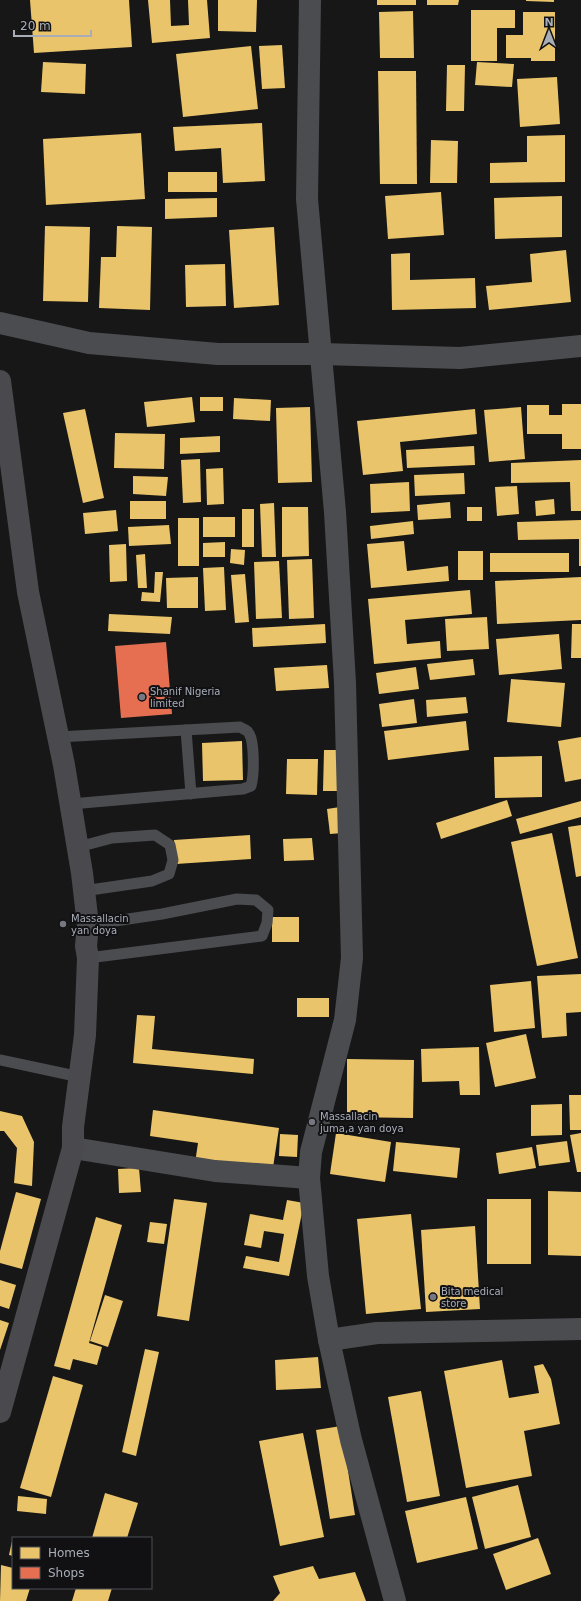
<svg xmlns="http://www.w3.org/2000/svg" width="581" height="1601" font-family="'DejaVu Sans',sans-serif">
	<rect width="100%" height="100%" fill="#171717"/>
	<g fill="#e9c46a">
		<path d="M 30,0 L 129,0 L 132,47 L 34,53 Z"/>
		<path d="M 148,0 L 170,0 L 171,26 L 189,25 L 188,0 L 207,0 L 210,38 L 152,43 Z"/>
		<path d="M 218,0 L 257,0 L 256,32 L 218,31 Z"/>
		<rect x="377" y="0" width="39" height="5"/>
		<path d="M 427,0 L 459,0 L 458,5 L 427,5 Z"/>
		<path d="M 526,0 L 554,0 L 554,2 L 526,1 Z"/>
		<path d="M 471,10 L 515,10 L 515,28 L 497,28 L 497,61 L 471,61 Z"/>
		<path d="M 413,11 L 414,58 L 380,58 L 379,12 Z"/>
		<path d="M 523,12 L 555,12 L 555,61 L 531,61 L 531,58 L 506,58 L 506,35 L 523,35 Z"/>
		<path d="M 282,45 L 285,88 L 262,89 L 259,46 Z"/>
		<path d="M 251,46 L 258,109 L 183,117 L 176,54 Z"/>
		<path d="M 43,62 L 86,64 L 85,94 L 41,92 Z"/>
		<path d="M 477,62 L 514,64 L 512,87 L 475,85 Z"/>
		<path d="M 447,65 L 465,65 L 464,111 L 446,111 Z"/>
		<path d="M 378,71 L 416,71 L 417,184 L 380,184 Z"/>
		<path d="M 557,77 L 560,124 L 520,127 L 517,79 Z"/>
		<path d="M 262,123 L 265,181 L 223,183 L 221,148 L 175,151 L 173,127 Z"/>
		<path d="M 141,133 L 145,199 L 46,205 L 43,139 Z"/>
		<path d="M 565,135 L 565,182 L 490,183 L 490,163 L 527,162 L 527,136 Z"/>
		<path d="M 431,140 L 458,141 L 457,183 L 430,183 Z"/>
		<rect x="168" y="172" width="49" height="20"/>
		<path d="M 441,192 L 444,235 L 388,239 L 385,196 Z"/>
		<path d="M 562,196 L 562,237 L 495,239 L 494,198 Z"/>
		<path d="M 217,198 L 217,217 L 165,219 L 165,199 Z"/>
		<path d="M 45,226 L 90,227 L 88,302 L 43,301 Z"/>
		<path d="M 117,226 L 152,227 L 150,310 L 99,308 L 101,257 L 116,257 Z"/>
		<path d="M 274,227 L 279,305 L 234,308 L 229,230 Z"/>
		<path d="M 566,250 L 571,302 L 489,310 L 486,286 L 532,282 L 530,254 Z"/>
		<path d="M 410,253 L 410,280 L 475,278 L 476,308 L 392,310 L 391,254 Z"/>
		<path d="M 225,264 L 226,306 L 186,307 L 185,265 Z"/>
		<path d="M 192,397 L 195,422 L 147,427 L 144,402 Z"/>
		<rect x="200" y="397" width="23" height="14"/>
		<path d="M 234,398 L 271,400 L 270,421 L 233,419 Z"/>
		<path d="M 562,404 L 581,404 L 581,449 L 562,449 L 562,434 L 527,434 L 527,405 L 549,405 L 549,415 L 562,415 Z"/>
		<path d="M 310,407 L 312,482 L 278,483 L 276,408 Z"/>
		<path d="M 521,407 L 525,459 L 489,462 L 484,410 Z"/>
		<path d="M 85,409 L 104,498 L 83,503 L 63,413 Z"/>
		<path d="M 475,409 L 477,434 L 400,442 L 403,471 L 363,475 L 357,421 Z"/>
		<path d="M 115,433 L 165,434 L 164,469 L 114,468 Z"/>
		<path d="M 220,436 L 220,452 L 180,454 L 180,438 Z"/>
		<path d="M 474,446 L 475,465 L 407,468 L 406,450 Z"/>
		<path d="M 200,459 L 201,502 L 183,503 L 181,460 Z"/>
		<path d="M 581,460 L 581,511 L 571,511 L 570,482 L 511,483 L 511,463 Z"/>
		<path d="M 223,468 L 224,504 L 207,505 L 206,469 Z"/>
		<path d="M 464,473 L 465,494 L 415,496 L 414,475 Z"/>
		<path d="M 133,476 L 168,477 L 166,496 L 133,494 Z"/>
		<path d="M 409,482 L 410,511 L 371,513 L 370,484 Z"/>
		<path d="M 517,486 L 519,514 L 497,516 L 495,487 Z"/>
		<path d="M 554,499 L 555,514 L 536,516 L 535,501 Z"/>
		<rect x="130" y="501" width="36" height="18"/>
		<path d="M 450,502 L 451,518 L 418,520 L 417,505 Z"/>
		<path d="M 274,503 L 276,557 L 262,557 L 260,504 Z"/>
		<path d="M 282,507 L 308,507 L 309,556 L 282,557 Z"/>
		<rect x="467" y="507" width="15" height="14"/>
		<rect x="242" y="509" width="12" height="38"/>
		<path d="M 116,510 L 118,531 L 85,534 L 83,513 Z"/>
		<rect x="203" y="517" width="32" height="20"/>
		<rect x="178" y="518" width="21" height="48"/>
		<path d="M 581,520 L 581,566 L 579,566 L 579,539 L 518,540 L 517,522 Z"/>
		<path d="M 413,521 L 414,534 L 371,539 L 370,526 Z"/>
		<path d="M 169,525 L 171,544 L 129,546 L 128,527 Z"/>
		<path d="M 404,541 L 407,571 L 448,566 L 449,581 L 371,588 L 367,544 Z"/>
		<path d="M 225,542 L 225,557 L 203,557 L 203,543 Z"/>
		<path d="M 126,544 L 127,581 L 110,582 L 109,545 Z"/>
		<path d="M 231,549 L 245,550 L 244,565 L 230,563 Z"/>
		<rect x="458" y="551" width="25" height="29"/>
		<rect x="490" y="553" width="79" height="19"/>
		<path d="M 145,554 L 147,588 L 138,588 L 136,555 Z"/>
		<path d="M 312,559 L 314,618 L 289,619 L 287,560 Z"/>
		<path d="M 279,561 L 282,618 L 256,619 L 254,562 Z"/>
		<path d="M 224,567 L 226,610 L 205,611 L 203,568 Z"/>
		<path d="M 155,572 L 163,572 L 160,602 L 141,601 L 142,592 L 154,593 Z"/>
		<path d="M 245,574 L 249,622 L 235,623 L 231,575 Z"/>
		<path d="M 198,577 L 198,608 L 167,608 L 166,578 Z"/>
		<path d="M 581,577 L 581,620 L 497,624 L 495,581 Z"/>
		<path d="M 470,590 L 472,614 L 405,620 L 407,644 L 440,641 L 441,658 L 374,664 L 368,599 Z"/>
		<path d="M 109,614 L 172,617 L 170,634 L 108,631 Z"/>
		<path d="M 487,617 L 489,649 L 447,651 L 445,619 Z"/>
		<path d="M 325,624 L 326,643 L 253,647 L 252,628 Z"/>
		<path d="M 572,624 L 581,624 L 581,658 L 571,658 Z"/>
		<path d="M 559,634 L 562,669 L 499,675 L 496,639 Z"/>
		<path d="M 473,659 L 475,675 L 430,680 L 427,664 Z"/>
		<path d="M 327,665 L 329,688 L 276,691 L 274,668 Z"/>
		<path d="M 416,667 L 419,689 L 379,694 L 376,673 Z"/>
		<path d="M 511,679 L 565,683 L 561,727 L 507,722 Z"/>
		<path d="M 466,697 L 468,713 L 427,717 L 426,700 Z"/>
		<path d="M 414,699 L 417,723 L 382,727 L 379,704 Z"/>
		<path d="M 466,721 L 469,750 L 388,760 L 384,731 Z"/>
		<path d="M 581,737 L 581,779 L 565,782 L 558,741 Z"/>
		<path d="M 242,741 L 243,780 L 203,781 L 202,743 Z"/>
		<path d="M 324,750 L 340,750 L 339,791 L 323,791 Z"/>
		<path d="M 542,756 L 542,797 L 495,798 L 494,757 Z"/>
		<path d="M 287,759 L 318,759 L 317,795 L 286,794 Z"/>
		<path d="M 507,800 L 512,816 L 441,839 L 436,823 Z"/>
		<path d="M 581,801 L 581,817 L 520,834 L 516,819 Z"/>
		<path d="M 340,807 L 343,833 L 330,834 L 327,809 Z"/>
		<path d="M 581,825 L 581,876 L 576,877 L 568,827 Z"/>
		<path d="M 552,833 L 578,958 L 537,966 L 511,842 Z"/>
		<path d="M 250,835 L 251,859 L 176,864 L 174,840 Z"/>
		<path d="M 312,838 L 314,860 L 284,861 L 283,839 Z"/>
		<rect x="272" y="917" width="27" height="25"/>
		<path d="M 581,974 L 581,1012 L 566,1013 L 567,1036 L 542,1038 L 537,976 Z"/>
		<path d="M 531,981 L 535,1028 L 494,1032 L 490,985 Z"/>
		<rect x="297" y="998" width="32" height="19"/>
		<path d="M 137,1015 L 155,1016 L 152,1049 L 254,1059 L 253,1074 L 133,1063 Z"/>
		<path d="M 526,1034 L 536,1078 L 495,1087 L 486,1043 Z"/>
		<path d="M 479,1047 L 480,1095 L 460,1095 L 459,1081 L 422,1082 L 421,1049 Z"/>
		<path d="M 347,1059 L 414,1060 L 413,1118 L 347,1117 Z"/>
		<path d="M 569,1095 L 581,1095 L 581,1130 L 570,1130 Z"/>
		<path d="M 562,1104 L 562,1135 L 531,1136 L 531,1105 Z"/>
		<path d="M 153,1110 L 279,1128 L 272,1174 L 195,1163 L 198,1143 L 150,1136 Z"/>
		<path d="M 0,1111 L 22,1116 L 34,1142 L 32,1186 L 14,1183 L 17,1148 L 4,1131 L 0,1131 Z"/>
		<path d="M 336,1133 L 391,1142 L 385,1182 L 330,1174 Z"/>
		<path d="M 581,1133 L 581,1172 L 577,1172 L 570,1135 Z"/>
		<path d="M 280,1134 L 298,1135 L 297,1157 L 279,1156 Z"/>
		<path d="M 567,1141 L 570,1162 L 539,1166 L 536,1145 Z"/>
		<path d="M 396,1142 L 460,1148 L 457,1178 L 393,1171 Z"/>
		<path d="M 532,1147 L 536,1168 L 499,1174 L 496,1153 Z"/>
		<path d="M 139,1168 L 141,1192 L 119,1193 L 118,1169 Z"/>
		<path d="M 548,1191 L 581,1192 L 581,1256 L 548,1255 Z"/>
		<path d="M 16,1192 L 41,1199 L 22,1269 L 0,1263 L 0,1251 Z"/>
		<path d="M 174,1199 L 207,1203 L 189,1321 L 157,1316 Z"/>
		<rect x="487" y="1199" width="44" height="65"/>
		<path d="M 287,1200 L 304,1203 L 289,1276 L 243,1268 L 246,1256 L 279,1262 L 284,1234 L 264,1231 L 261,1248 L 244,1245 L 250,1214 L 283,1220 Z"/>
		<path d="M 411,1214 L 421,1309 L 366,1314 L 357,1219 Z"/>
		<path d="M 96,1217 L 122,1225 L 89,1343 L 102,1347 L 97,1365 L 73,1359 L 70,1370 L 54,1366 Z"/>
		<path d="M 150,1222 L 167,1224 L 164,1244 L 147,1242 Z"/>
		<path d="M 475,1226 L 480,1309 L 426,1312 L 421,1230 Z"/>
		<path d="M 0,1280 L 16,1285 L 9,1309 L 0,1306 Z"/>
		<path d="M 105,1295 L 123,1301 L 108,1347 L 90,1341 Z"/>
		<path d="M 0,1320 L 9,1323 L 0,1350 Z"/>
		<path d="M 145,1349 L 159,1352 L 136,1456 L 122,1452 Z"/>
		<path d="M 318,1357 L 321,1388 L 276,1390 L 275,1360 Z"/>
		<path d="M 502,1360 L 509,1398 L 539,1393 L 534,1366 L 543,1364 L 551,1379 L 560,1424 L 524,1431 L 532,1476 L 466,1488 L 444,1371 Z"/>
		<path d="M 53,1376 L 83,1385 L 51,1497 L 20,1488 Z"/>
		<path d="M 421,1391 L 440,1496 L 407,1502 L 388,1397 Z"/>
		<path d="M 341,1426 L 355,1515 L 330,1519 L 316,1430 Z"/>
		<path d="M 303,1433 L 324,1537 L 280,1546 L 259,1441 Z"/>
		<path d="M 518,1485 L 531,1537 L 485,1549 L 472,1497 Z"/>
		<path d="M 105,1493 L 138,1503 L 127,1538 L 92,1538 Z"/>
		<path d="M 18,1496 L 47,1499 L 46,1514 L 17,1511 Z"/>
		<path d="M 466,1497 L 478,1549 L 417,1563 L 405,1511 Z"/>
		<path d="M 538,1538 L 551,1574 L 506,1590 L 493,1554 Z"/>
		<path d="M 12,1541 L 13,1542 L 13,1556 L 9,1555 Z"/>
		<path d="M 1,1565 L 13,1568 L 13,1588 L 30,1588 L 26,1601 L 0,1601 Z"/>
		<path d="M 313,1566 L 319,1579 L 355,1572 L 366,1601 L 273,1601 L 280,1593 L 273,1576 Z"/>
		<path d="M 76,1588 L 112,1588 L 108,1601 L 72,1601 Z"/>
	</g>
	<path fill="#e76f51" d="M 166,642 L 172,714 L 121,718 L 115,646 Z"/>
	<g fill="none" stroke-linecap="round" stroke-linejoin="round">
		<g stroke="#4b4c50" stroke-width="11">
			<path d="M 186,730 L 191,794"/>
			<path d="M 58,737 L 240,727 C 243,729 247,730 248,732 C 255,740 254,776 251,786 L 243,789 L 71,804"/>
			<path d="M 78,847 L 112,838 L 155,835 L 170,845 L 173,860 L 169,874 L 152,881 L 83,891"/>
			<path d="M 88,925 L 162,914 L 237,899 L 256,900 L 268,910 L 267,923 L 262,936 L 88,958"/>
			<path d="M 0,1060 L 80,1077"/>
		</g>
		<g stroke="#4b4c50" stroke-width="22">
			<path d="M 310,0 L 307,199 L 335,512 L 345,683 L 352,958 L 345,1020 L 311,1152 L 309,1178 L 318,1276 L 329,1340 L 351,1440 L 395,1601"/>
			<path d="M 0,323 L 89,343 L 218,354 L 322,354 L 460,358 L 581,346"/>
			<path d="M 73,1148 L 215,1171 L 309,1178"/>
			<path d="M 329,1340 L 377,1333 L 581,1329"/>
		</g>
		<path stroke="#4a4a4e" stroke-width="22" d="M 0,381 L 28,592 L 64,765 L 82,873 L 88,925 L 86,946 L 88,958 L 85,1035 L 73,1127 L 73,1148 L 0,1412"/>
	</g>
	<g fill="#757880" stroke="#111113" stroke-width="1.5">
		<circle cx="142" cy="697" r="4"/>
		<circle cx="63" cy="924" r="4"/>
		<circle cx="312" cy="1122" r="4"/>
		<circle cx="433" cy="1297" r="4"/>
	</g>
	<g text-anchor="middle" stroke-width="4" stroke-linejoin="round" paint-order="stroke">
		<g font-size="10" fill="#a8adb8" stroke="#111113" text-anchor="start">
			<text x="150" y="695">Shanif Nigeria<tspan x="150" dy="12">limited</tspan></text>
			<text x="71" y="922">Massallacin<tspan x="71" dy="12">yan doya</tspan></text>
			<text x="320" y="1120">Massallacin<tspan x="320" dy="12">juma,a yan doya</tspan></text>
			<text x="441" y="1295">Bita medical<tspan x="441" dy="12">store</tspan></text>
		</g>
	</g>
	<rect x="12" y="1537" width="140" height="52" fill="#111113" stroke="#4d4f55"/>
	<rect x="20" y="1547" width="20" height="12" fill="#e9c46a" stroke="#4d4f55"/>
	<text x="48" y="1557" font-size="12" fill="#a8adb8">Homes</text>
	<rect x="20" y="1567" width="20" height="12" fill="#e76f51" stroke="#4d4f55"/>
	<text x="48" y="1577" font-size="12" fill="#a8adb8">Shops</text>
	<g transform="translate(549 32)" stroke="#111113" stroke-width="3" paint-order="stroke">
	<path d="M0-3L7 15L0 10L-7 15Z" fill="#a8adb8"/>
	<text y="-6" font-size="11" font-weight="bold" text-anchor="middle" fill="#a8adb8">N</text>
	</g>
	<path d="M14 30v6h77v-6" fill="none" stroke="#a8adb8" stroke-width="2"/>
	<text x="20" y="30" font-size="12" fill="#a8adb8" stroke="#111113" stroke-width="3" paint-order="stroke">20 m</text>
</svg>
